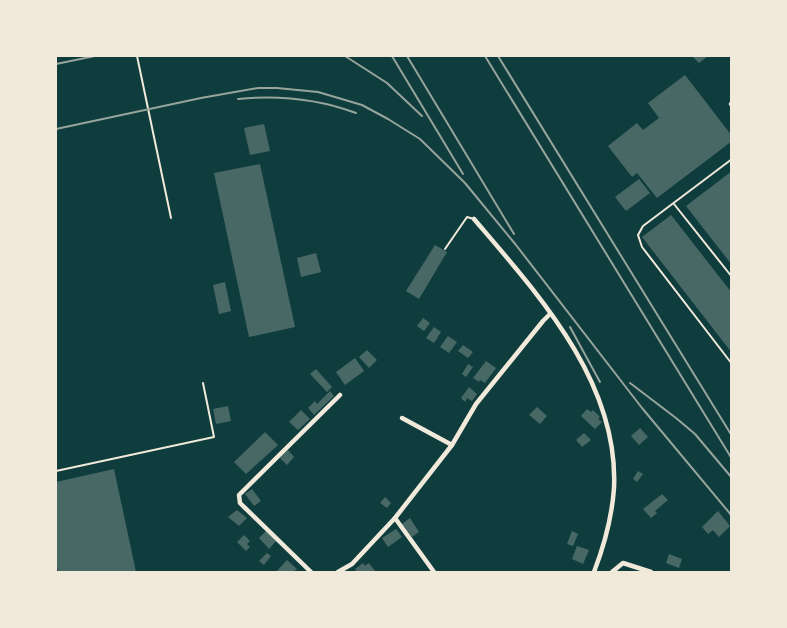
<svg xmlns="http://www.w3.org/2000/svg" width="787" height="628" font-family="Manrope,sans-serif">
	<rect width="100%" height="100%" fill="#0f3d3e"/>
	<g fill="#486865">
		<path d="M 692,56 L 708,56 L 699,63 Z"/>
		<path d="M 685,75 L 732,136 L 732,141 L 657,198 L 637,173 L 632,177 L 608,146 L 637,123 L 643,130 L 659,118 L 648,103 Z"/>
		<path d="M 264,124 L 270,151 L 250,155 L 244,128 Z"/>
		<path d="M 260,164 L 295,327 L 249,337 L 214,173 Z"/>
		<path d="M 732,171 L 732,265 L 686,206 Z"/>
		<path d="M 639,179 L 650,193 L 626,211 L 615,197 Z"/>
		<path d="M 671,215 L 732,293 L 732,353 L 642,237 Z"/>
		<path d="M 435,245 L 447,252 L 419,299 L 406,291 Z"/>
		<path d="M 316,253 L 321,272 L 301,277 L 297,258 Z"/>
		<path d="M 225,282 L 231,311 L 219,314 L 213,285 Z"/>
		<path d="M 423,318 L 430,323 L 424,331 L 417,326 Z"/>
		<path d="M 434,327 L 441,332 L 434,343 L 426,338 Z"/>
		<path d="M 448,336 L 457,342 L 449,353 L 440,347 Z"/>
		<path d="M 463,345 L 473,352 L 468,358 L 458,351 Z"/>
		<path d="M 367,350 L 377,360 L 369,368 L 359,357 Z"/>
		<path d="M 355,358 L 364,371 L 345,385 L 336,372 Z"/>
		<path d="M 486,361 L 496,368 L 485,383 L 480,380 L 479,382 L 473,378 Z"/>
		<path d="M 468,364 L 473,367 L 466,377 L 462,374 Z"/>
		<path d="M 316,369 L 332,387 L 327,392 L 310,374 Z"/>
		<path d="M 469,387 L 477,394 L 472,401 L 467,398 L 465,402 L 461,398 Z"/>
		<path d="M 330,391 L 334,396 L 314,415 L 308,408 L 315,401 L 317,404 Z"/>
		<path d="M 228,406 L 231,421 L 216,424 L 213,409 Z"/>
		<path d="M 537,407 L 547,416 L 540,424 L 529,415 Z"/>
		<path d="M 587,409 L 591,412 L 593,410 L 600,417 L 598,419 L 602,422 L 595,429 L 581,416 Z"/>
		<path d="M 301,410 L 310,419 L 298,430 L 289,422 Z"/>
		<path d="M 640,428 L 648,437 L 639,445 L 631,436 Z"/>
		<path d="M 265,432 L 278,445 L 246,474 L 234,462 Z"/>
		<path d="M 584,433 L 591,440 L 582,447 L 576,440 Z"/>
		<path d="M 288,450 L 294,457 L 287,465 L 280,458 Z"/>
		<path d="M 114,469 L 136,572 L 58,572 L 56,562 L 56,482 Z"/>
		<path d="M 638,471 L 643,474 L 637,482 L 633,479 Z"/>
		<path d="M 252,489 L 261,501 L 254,506 L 245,494 Z"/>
		<path d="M 662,494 L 668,500 L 655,511 L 657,513 L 651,518 L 643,509 Z"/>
		<path d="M 385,497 L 391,503 L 387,508 L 380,503 Z"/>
		<path d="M 237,510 L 247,518 L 239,526 L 228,517 Z"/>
		<path d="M 718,511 L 730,526 L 719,537 L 713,530 L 708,534 L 702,527 Z"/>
		<path d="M 410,518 L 419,532 L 412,537 L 402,524 Z"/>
		<path d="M 396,529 L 402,537 L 388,547 L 382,538 Z"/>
		<path d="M 266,531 L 276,541 L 269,549 L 259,538 Z"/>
		<path d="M 572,531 L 578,534 L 573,546 L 567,544 Z"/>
		<path d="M 244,535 L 250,541 L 247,544 L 250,547 L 246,551 L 237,542 Z"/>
		<path d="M 577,546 L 589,550 L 583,564 L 572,559 Z"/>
		<path d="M 267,553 L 271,556 L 264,565 L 259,561 Z"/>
		<path d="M 669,554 L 682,559 L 679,568 L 666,563 Z"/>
		<path d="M 287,560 L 297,569 L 293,572 L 276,572 Z"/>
		<path d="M 363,563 L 365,566 L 369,563 L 375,571 L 357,572 L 355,569 Z"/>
	</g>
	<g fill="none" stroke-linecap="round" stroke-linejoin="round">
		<g stroke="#f1e9da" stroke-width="2">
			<path d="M 137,56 L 171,218"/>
			<path d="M 732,159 L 643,226 L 638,235 L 642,247 L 732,364"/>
			<path d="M 674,204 L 732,277"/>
			<path d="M 445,249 L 467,217 L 474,219"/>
			<path d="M 56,471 L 214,437 L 203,383"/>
		</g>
		<g stroke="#f1e9da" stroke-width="4.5">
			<path d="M 731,104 L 732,104"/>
			<path d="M 474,219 C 538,294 619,382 614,488 C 612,517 604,546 594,572"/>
			<path d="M 402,418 L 452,445"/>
			<path d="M 395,518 L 434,572"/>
			<path d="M 311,572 L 240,503 L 239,495 L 340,395"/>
			<path d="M 338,572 L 352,564 L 395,518 L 452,445 L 476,404 L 543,321 L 550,314"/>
			<path d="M 612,572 L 623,563 L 651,572"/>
		</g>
		<g stroke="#97a49c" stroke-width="2">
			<path d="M 345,56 L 387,83 L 422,116"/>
			<path d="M 392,56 L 463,174"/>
			<path d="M 407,56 L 514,234"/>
			<path d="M 485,56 L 732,459"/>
			<path d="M 498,56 L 732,436"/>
			<path d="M 56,64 L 95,56"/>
			<path d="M 238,99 C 278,95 318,99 356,113"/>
			<path d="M 56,129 L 201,98 L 258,88 L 277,88 L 318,92 L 362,105 L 388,119 L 420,139 L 465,183 L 516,245 L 642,408 L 732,516"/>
			<path d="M 570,327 L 600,382"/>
			<path d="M 630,383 L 676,418 L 695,434 L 732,478"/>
		</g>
	</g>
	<rect width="787" height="628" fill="none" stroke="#f1e9da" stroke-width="114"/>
</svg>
